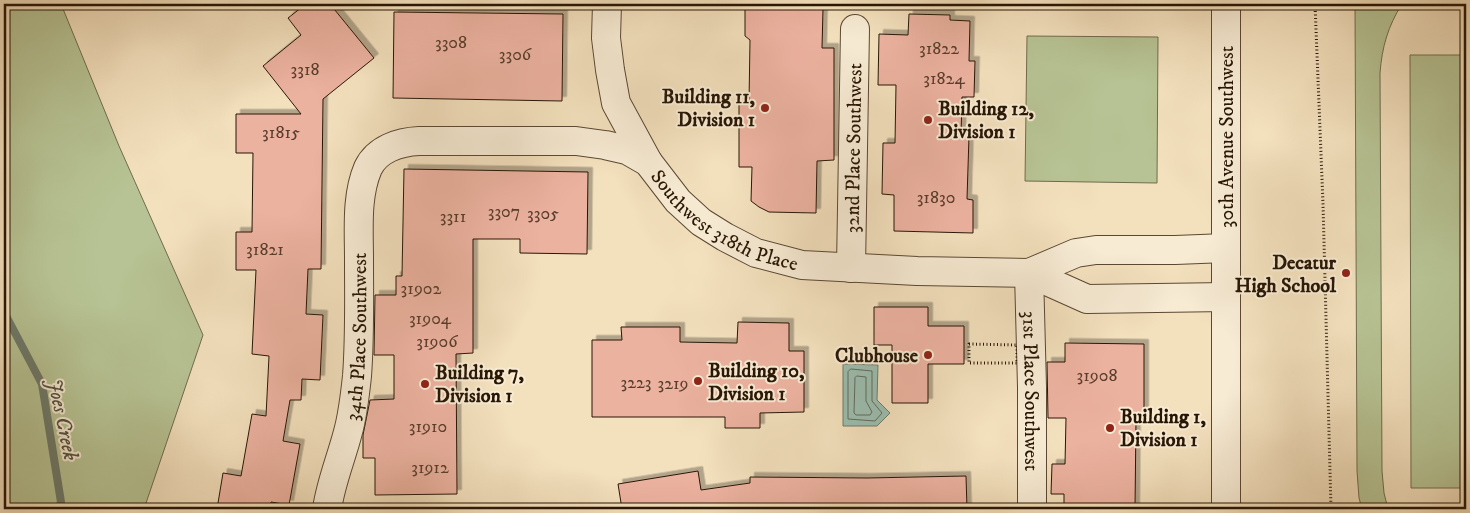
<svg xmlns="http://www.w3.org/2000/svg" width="1470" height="513" font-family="'IM FELL DW Pica',serif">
	<defs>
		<filter id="shadow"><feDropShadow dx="4.5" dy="-4.5" stdDeviation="0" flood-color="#0004"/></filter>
	</defs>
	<rect width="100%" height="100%" fill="#f3e0bd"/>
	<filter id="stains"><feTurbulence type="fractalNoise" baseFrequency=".004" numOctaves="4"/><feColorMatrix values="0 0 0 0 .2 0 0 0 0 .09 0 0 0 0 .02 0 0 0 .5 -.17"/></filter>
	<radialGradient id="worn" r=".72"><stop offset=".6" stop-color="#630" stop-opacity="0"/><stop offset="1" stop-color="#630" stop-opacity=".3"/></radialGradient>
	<g fill="#b7c394" stroke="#706c4c">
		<path d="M 4,4 L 61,4 L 119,146 L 203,335 L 144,509 L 4,509 Z"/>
		<path d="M 1355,4 L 1402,4 C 1388,26 1382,47 1380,73 L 1382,471 L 1384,493 L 1388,509 L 1362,509 L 1359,498 L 1357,471 Z"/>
		<path d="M 1027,36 L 1158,37 L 1157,183 L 1025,181 Z"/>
		<path d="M 1410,55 L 1466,55 L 1466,488 L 1411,488 Z"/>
	</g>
	<path fill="#9bbdaf" stroke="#6d7a6b" d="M 843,364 L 878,365 L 877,400 L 890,413 L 877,426 L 843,426 Z"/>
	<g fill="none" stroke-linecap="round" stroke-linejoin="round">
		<g stroke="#626a5a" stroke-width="1">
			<path d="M 851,369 L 872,371 L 872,401 L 882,413 L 875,421 L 848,419 L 848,372 Z"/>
			<path d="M 857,376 L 866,377 L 866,401 L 872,412 L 870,415 L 856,415 L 854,413 L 855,378 Z"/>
		</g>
		<path stroke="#6d7a6b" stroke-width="8" d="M 4,312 L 42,384 L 61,502 L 58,509"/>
	</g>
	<g fill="#ecb2a0" stroke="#281605" filter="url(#shadow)">
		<path d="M 306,4 L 330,4 L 374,58 L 323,99 L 321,269 L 308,269 L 306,314 L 323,315 L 320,380 L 302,379 L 301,400 L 290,400 L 283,441 L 300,444 L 289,505 L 271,502 L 270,509 L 217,509 L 223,473 L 241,476 L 252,414 L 266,416 L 269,356 L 252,354 L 256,270 L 236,270 L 236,232 L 252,232 L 253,153 L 236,153 L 236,114 L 301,114 L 263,66 L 301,35 L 288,18 Z"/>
		<path d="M 745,8 L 823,9 L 822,48 L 834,48 L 834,160 L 817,161 L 816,213 L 769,212 L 759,207 L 751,201 L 752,167 L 739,167 L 739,103 L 749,102 L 750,40 L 745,36 Z"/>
		<path d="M 394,12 L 563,14 L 562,101 L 393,98 Z"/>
		<path d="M 909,14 L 950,15 L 950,20 L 970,21 L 969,61 L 975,61 L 974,97 L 962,97 L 961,136 L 969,136 L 967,199 L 973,200 L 973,233 L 894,231 L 894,195 L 882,194 L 883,143 L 895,143 L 896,85 L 878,85 L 879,34 L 908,35 Z"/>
		<path d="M 404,169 L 588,172 L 587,254 L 520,253 L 520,239 L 473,239 L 473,353 L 456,354 L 457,494 L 375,495 L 375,458 L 363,458 L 363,435 L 370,400 L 394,399 L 394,355 L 374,355 L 375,295 L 396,295 L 396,276 L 402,276 Z"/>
		<path d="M 874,307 L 928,307 L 928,326 L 964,326 L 964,364 L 928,364 L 928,403 L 892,403 L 892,345 L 874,345 Z"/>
		<path d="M 738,322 L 789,323 L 789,351 L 804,351 L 804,412 L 760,413 L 760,428 L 725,428 L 725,417 L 592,417 L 592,340 L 622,340 L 621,327 L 680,327 L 680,342 L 737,343 Z"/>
		<path d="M 1065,343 L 1144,344 L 1144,419 L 1136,419 L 1135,509 L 1064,509 L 1064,494 L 1051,494 L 1052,464 L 1065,464 L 1066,418 L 1048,418 L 1047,362 L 1065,362 Z"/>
		<path d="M 698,471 L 701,490 L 750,483 L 750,477 L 867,478 L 966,476 L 967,509 L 622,509 L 618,484 Z"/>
	</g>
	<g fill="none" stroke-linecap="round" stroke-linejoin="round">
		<g stroke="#5b4833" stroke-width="30">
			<g id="minor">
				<path d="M 607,4 L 606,38 L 610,70 L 616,103 L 648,162"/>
				<path id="s1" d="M 851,268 L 855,29"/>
				<path id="s2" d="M 1029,273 L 1032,387 L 1032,509"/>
				<path d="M 1029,273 L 1087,299 L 1226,297"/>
				<path id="s3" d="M 327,509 C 331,482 341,459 348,432 C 353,414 355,395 357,376 C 360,337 359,298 359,259 C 359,229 356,196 368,168 C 377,149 399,142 419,141 L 576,141 L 605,145 L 627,150 L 648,162 L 678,201 L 701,222 L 725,237 L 756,253 L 802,265 L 917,271 L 1029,273 L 1076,253 L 1096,250 L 1175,250 L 1226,248"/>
				<path d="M 1226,509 L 1226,4"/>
			</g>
		</g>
		<g stroke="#281605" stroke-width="3" stroke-dasharray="1 2.5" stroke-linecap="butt">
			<path d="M 1315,4 L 1323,204 L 1331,509"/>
			<path d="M 969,344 L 1017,345 L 1017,363 L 969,363 Z"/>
		</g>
		<use href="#minor" stroke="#f7ebd4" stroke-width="28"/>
	</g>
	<g fill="#8f2418" stroke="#f7ebd4" stroke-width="2">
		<circle cx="765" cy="108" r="5"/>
		<circle cx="928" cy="120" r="5"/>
		<circle cx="1346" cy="273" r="5"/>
		<circle cx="928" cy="355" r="5"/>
		<circle cx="698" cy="381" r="5"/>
		<circle cx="425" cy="384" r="5"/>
		<circle cx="1110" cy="428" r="5"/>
	</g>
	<g text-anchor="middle" stroke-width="4" stroke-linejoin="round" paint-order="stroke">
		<g font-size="18" fill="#593d2c">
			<text x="451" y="48">3308</text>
			<text x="939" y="54">31822</text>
			<text x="515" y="60">3306</text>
			<text x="305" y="75">3318</text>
			<text x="944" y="84">31824</text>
			<text x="281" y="138">31815</text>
			<text x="936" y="203">31830</text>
			<text x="504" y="217">3307</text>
			<text x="543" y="219">3305</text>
			<text x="453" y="222">3311</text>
			<text x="265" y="255">31821</text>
			<text x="421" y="294">31902</text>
			<text x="430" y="324">31904</text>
			<text x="437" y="347">31906</text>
			<text x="1097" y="381">31908</text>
			<text x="636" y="388">3223</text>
			<text x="673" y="389">3219</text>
			<text x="428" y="432">31910</text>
			<text x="430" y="473">31912</text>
		</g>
		<g font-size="20" font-weight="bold" fill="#281605" stroke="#f7ebd4" text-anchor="start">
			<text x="755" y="103" text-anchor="end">Building 11,<tspan x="755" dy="23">Division 1</tspan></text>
			<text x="938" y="115">Building 12,<tspan x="938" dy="23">Division 1</tspan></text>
			<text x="1336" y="269" text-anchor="end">Decatur<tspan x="1336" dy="23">High School</tspan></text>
			<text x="918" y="362" text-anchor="end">Clubhouse</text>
			<text x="708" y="377">Building 10,<tspan x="708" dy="23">Division 1</tspan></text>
			<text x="435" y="379">Building 7,<tspan x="435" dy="23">Division 1</tspan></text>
			<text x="1120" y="423">Building 1,<tspan x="1120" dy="23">Division 1</tspan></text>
		</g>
		<g font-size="20" fill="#281605" stroke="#f7ebd4">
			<text transform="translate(1226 137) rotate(-90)" y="7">30th Avenue Southwest</text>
			<text dy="7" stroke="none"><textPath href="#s1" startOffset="120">32nd Place Southwest</textPath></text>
			<text dy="7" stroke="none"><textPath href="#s3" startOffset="739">Southwest 318th Place</textPath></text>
			<text dy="7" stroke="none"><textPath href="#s3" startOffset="176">34th Place Southwest</textPath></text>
			<text dy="7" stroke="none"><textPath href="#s2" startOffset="118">31st Place Southwest</textPath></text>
		</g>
		<g font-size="21" font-style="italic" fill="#505040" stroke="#f7ebd4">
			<text transform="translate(63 419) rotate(78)" y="7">Joes Creek</text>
		</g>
	</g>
	<rect width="1470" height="513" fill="none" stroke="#f3e0bd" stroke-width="20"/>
	<rect x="5" y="5" width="1460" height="503" fill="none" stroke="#281605" stroke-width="2.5"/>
	<rect x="10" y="10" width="1450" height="493" fill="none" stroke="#281605"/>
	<rect width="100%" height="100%" filter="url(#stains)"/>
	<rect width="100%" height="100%" fill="url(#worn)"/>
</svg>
